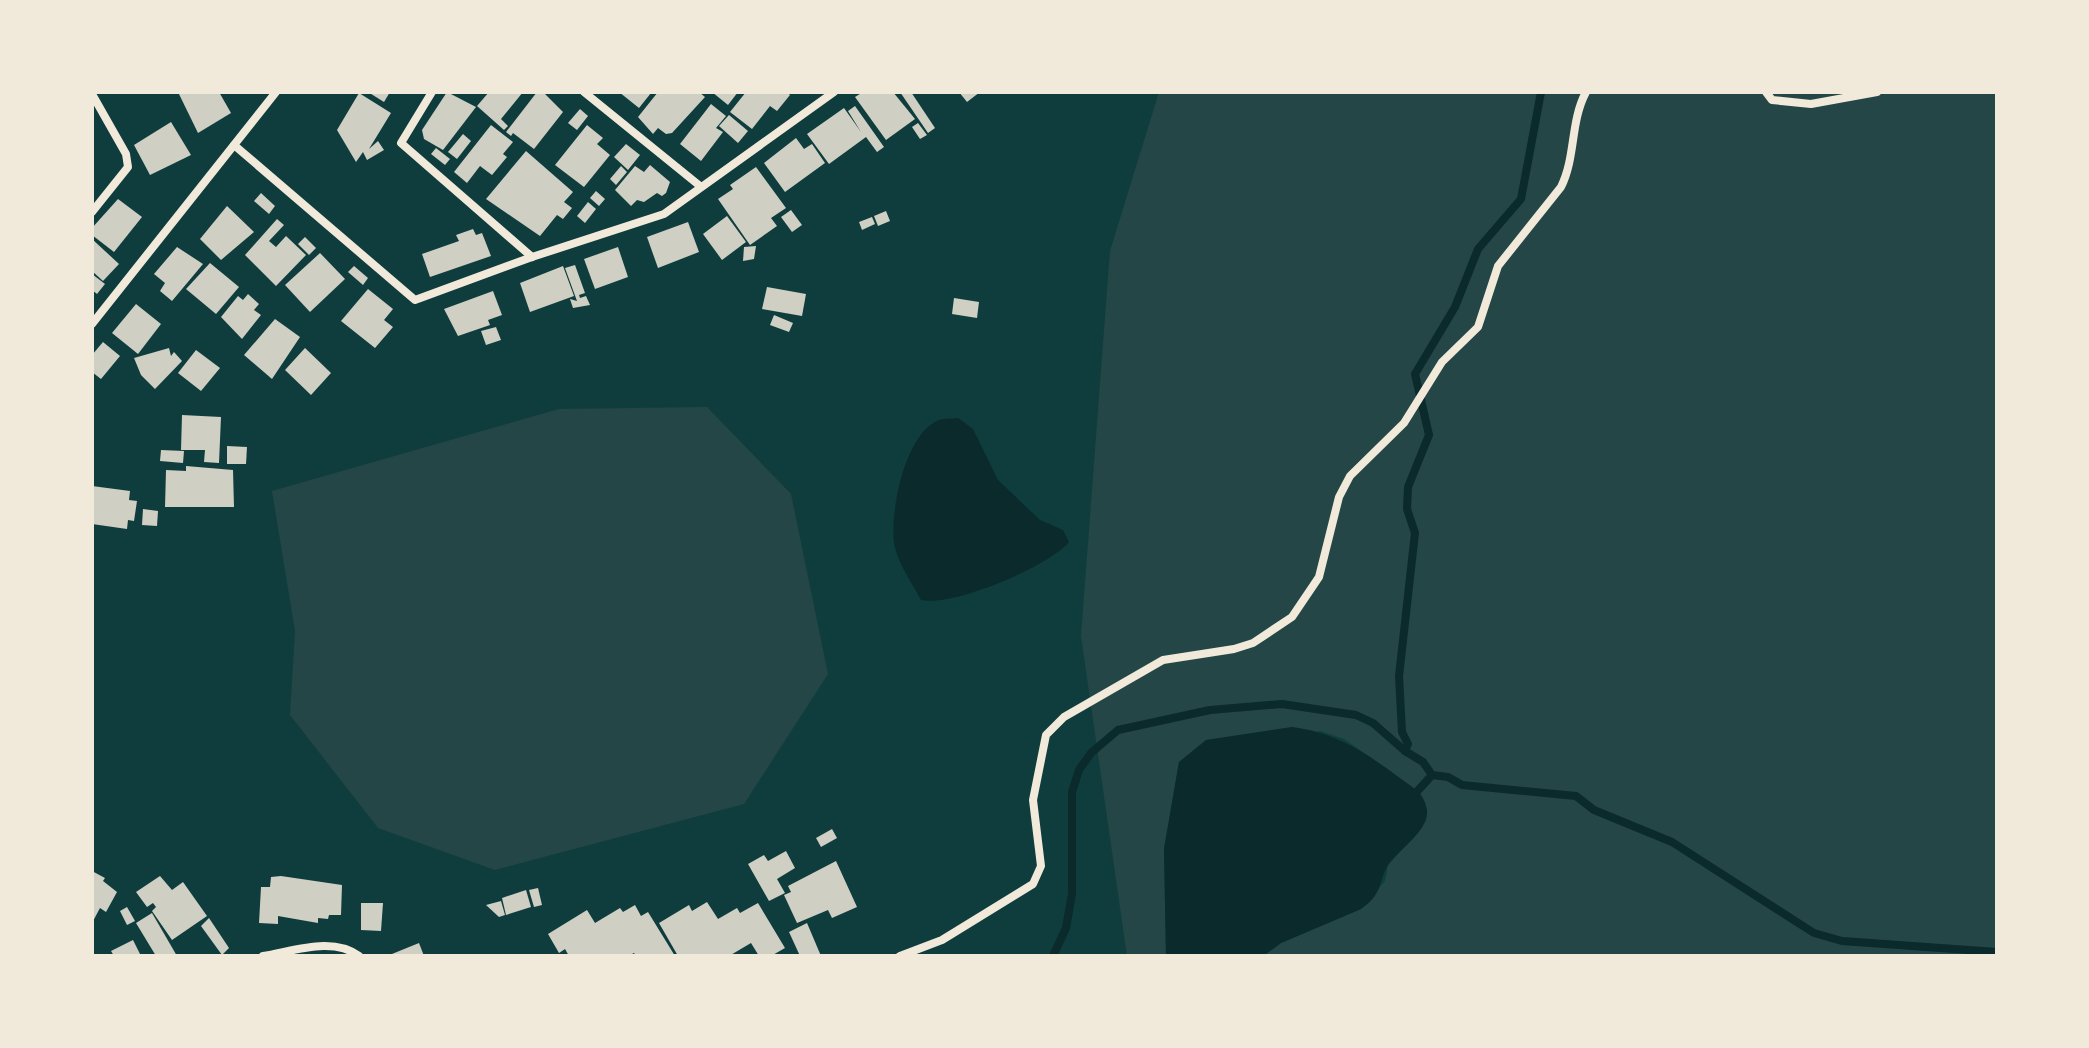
<svg xmlns="http://www.w3.org/2000/svg" width="2089" height="1048" font-family="'Sofia Sans Condensed',sans-serif">
	<rect width="100%" height="100%" fill="#0f3d3e"/>
	<g fill="#244646">
		<path d="M 1159,92 L 1997,92 L 1997,956 L 1263,956 L 1281,943 L 1361,909 L 1385,881 L 1388,865 L 1420,830 L 1419,792 L 1344,739 L 1320,731 L 1179,762 L 1164,849 L 1166,956 L 1127,956 L 1081,636 L 1110,251 Z"/>
		<path d="M 707,407 L 791,494 L 828,674 L 744,804 L 495,870 L 378,828 L 290,715 L 295,631 L 272,491 L 559,409 Z"/>
	</g>
	<g fill="#0a2a2b">
		<path d="M 958,418 L 973,429 L 998,480 L 1040,520 L 1063,530 L 1069,542 C 1048,567 952,607 921,600 C 912,583 897,562 894,543 C 890,511 905,433 939,420 C 944,418 952,419 958,418 Z"/>
		<path d="M 1292,727 C 1346,734 1376,761 1419,792 C 1425,801 1430,810 1425,822 C 1418,837 1402,848 1391,861 C 1377,878 1386,892 1361,909 L 1281,943 L 1263,956 L 1166,956 L 1164,849 L 1179,762 L 1206,740 Z"/>
	</g>
	<g fill="none" stroke-linecap="round" stroke-linejoin="round">
		<g stroke="#0a2a2b" stroke-width="8">
			<path d="M 1432,775 L 1448,777 L 1462,785 L 1576,796 L 1594,810 L 1672,842 L 1814,933 L 1842,941 L 1997,952"/>
			<path d="M 1413,796 L 1432,775 L 1423,762 L 1405,751 L 1408,744 L 1402,732 L 1399,676 L 1415,533 L 1407,509 L 1408,487 L 1429,435 L 1415,374 L 1455,307 L 1478,249 L 1521,199 L 1541,92"/>
			<path d="M 1053,956 L 1066,928 L 1072,894 L 1072,792 L 1079,770 L 1091,753 L 1118,730 L 1210,710 L 1282,704 L 1356,715 L 1373,723 L 1405,751"/>
		</g>
	</g>
	<g fill="#cfcfc3">
		<path d="M 178,92 L 219,92 L 231,113 L 198,133 Z"/>
		<path d="M 368,92 L 390,92 L 384,102 Z"/>
		<path d="M 447,92 L 476,107 L 443,150 L 424,139 L 422,130 Z"/>
		<path d="M 489,92 L 523,92 L 501,119 L 508,126 L 504,130 L 477,106 Z"/>
		<path d="M 537,92 L 543,92 L 563,112 L 534,149 L 513,133 L 511,136 L 506,132 Z"/>
		<path d="M 619,92 L 650,92 L 651,93 L 639,108 Z"/>
		<path d="M 658,92 L 699,92 L 705,97 L 672,133 L 666,134 L 658,128 L 653,134 L 638,117 Z"/>
		<path d="M 712,92 L 738,92 L 728,105 Z"/>
		<path d="M 746,92 L 787,92 L 790,95 L 777,111 L 770,106 L 752,129 L 730,112 Z"/>
		<path d="M 863,92 L 893,92 L 915,119 L 886,140 L 855,97 Z"/>
		<path d="M 900,92 L 911,92 L 935,128 L 928,133 Z"/>
		<path d="M 959,92 L 980,92 L 967,102 Z"/>
		<path d="M 359,93 L 391,113 L 369,149 L 378,141 L 384,150 L 367,160 L 363,152 L 356,162 L 337,130 Z"/>
		<path d="M 711,104 L 726,116 L 716,128 L 723,132 L 701,161 L 680,144 Z"/>
		<path d="M 855,106 L 884,147 L 877,152 L 866,137 L 829,164 L 807,134 L 844,108 L 861,132 L 848,111 Z"/>
		<path d="M 580,109 L 588,116 L 577,130 L 568,123 Z"/>
		<path d="M 729,115 L 748,131 L 738,143 L 719,126 Z"/>
		<path d="M 171,122 L 191,155 L 150,175 L 134,145 Z"/>
		<path d="M 918,123 L 927,135 L 920,139 L 912,127 Z"/>
		<path d="M 491,125 L 513,142 L 503,154 L 507,157 L 492,175 L 480,166 L 467,183 L 454,172 Z"/>
		<path d="M 587,125 L 603,138 L 597,144 L 610,155 L 584,187 L 555,165 Z"/>
		<path d="M 463,134 L 471,141 L 457,159 L 448,152 Z"/>
		<path d="M 796,138 L 804,149 L 812,144 L 825,163 L 785,192 L 764,163 Z"/>
		<path d="M 626,144 L 640,155 L 628,170 L 614,157 Z"/>
		<path d="M 436,148 L 450,159 L 445,165 L 431,154 Z"/>
		<path d="M 526,151 L 573,192 L 564,202 L 572,208 L 563,219 L 557,215 L 540,236 L 486,199 Z"/>
		<path d="M 650,165 L 670,182 L 666,193 L 662,196 L 657,193 L 644,202 L 637,200 L 631,206 L 615,190 L 635,166 L 644,172 Z"/>
		<path d="M 621,166 L 627,172 L 616,185 L 610,179 Z"/>
		<path d="M 756,167 L 786,208 L 771,218 L 777,226 L 750,245 L 718,199 L 733,189 L 730,185 Z"/>
		<path d="M 596,191 L 605,199 L 599,206 L 590,198 Z"/>
		<path d="M 261,193 L 275,206 L 269,214 L 254,201 Z"/>
		<path d="M 118,199 L 142,217 L 114,252 L 92,235 L 92,228 Z"/>
		<path d="M 588,202 L 596,209 L 585,223 L 577,216 Z"/>
		<path d="M 227,206 L 254,232 L 221,260 L 200,239 Z"/>
		<path d="M 791,210 L 802,225 L 792,232 L 781,217 Z"/>
		<path d="M 886,211 L 890,221 L 878,226 L 874,216 Z"/>
		<path d="M 727,216 L 746,242 L 722,260 L 703,234 Z"/>
		<path d="M 872,217 L 875,224 L 862,230 L 859,222 Z"/>
		<path d="M 277,219 L 284,225 L 269,241 L 276,247 L 286,236 L 306,255 L 276,286 L 245,255 Z"/>
		<path d="M 688,222 L 699,252 L 658,268 L 647,237 Z"/>
		<path d="M 473,229 L 476,235 L 482,233 L 491,256 L 430,277 L 422,254 L 459,241 L 456,235 Z"/>
		<path d="M 305,237 L 316,248 L 309,255 L 298,244 Z"/>
		<path d="M 92,239 L 119,264 L 103,281 L 92,271 Z"/>
		<path d="M 756,246 L 754,259 L 743,261 L 744,247 Z"/>
		<path d="M 177,247 L 203,264 L 172,301 L 160,291 L 165,283 L 154,274 Z"/>
		<path d="M 618,247 L 628,277 L 595,289 L 584,259 Z"/>
		<path d="M 320,253 L 345,279 L 310,312 L 285,285 Z"/>
		<path d="M 210,263 L 239,287 L 216,314 L 186,289 Z"/>
		<path d="M 575,265 L 585,293 L 579,295 L 580,298 L 586,296 L 590,305 L 573,308 L 570,299 L 577,301 L 565,268 Z"/>
		<path d="M 354,266 L 368,278 L 363,285 L 348,272 Z"/>
		<path d="M 563,266 L 574,296 L 530,312 L 520,283 Z"/>
		<path d="M 92,274 L 105,284 L 97,294 L 92,290 Z"/>
		<path d="M 767,287 L 806,294 L 802,316 L 762,309 Z"/>
		<path d="M 368,289 L 393,309 L 384,320 L 393,327 L 375,348 L 341,321 Z"/>
		<path d="M 493,291 L 502,315 L 488,320 L 490,325 L 458,336 L 444,309 Z"/>
		<path d="M 248,294 L 259,304 L 254,310 L 261,315 L 242,339 L 221,317 L 238,296 L 243,300 Z"/>
		<path d="M 954,298 L 979,302 L 977,318 L 952,314 Z"/>
		<path d="M 136,304 L 161,324 L 138,354 L 112,333 Z"/>
		<path d="M 774,315 L 793,323 L 789,332 L 770,325 Z"/>
		<path d="M 275,319 L 300,337 L 272,379 L 244,355 Z"/>
		<path d="M 496,327 L 501,340 L 486,345 L 481,331 Z"/>
		<path d="M 103,342 L 120,356 L 101,379 L 92,372 L 92,355 Z"/>
		<path d="M 169,348 L 171,356 L 174,352 L 182,361 L 155,389 L 141,375 L 134,358 Z"/>
		<path d="M 305,348 L 331,373 L 311,395 L 285,370 Z"/>
		<path d="M 196,350 L 220,368 L 201,391 L 178,373 Z"/>
		<path d="M 182,415 L 221,417 L 219,463 L 204,462 L 205,450 L 181,450 Z"/>
		<path d="M 227,446 L 247,447 L 246,464 L 227,464 Z"/>
		<path d="M 161,450 L 184,451 L 183,463 L 160,461 Z"/>
		<path d="M 186,466 L 233,470 L 234,507 L 165,507 L 166,470 L 186,471 Z"/>
		<path d="M 92,486 L 130,491 L 129,500 L 137,501 L 134,521 L 128,520 L 127,529 L 92,524 Z"/>
		<path d="M 143,509 L 158,511 L 157,526 L 142,525 Z"/>
		<path d="M 832,829 L 837,838 L 821,847 L 816,838 Z"/>
		<path d="M 786,851 L 795,868 L 777,879 L 785,893 L 769,901 L 748,864 L 764,855 L 768,861 Z"/>
		<path d="M 836,861 L 857,907 L 832,918 L 828,910 L 797,923 L 784,895 L 791,892 L 788,886 Z"/>
		<path d="M 92,871 L 105,878 L 103,881 L 117,892 L 106,912 L 100,908 L 92,923 Z"/>
		<path d="M 160,876 L 172,890 L 183,882 L 207,916 L 172,940 L 152,911 L 156,907 L 153,903 L 147,907 L 136,892 Z"/>
		<path d="M 281,876 L 342,885 L 341,915 L 329,915 L 328,919 L 318,918 L 318,923 L 278,916 L 278,924 L 259,923 L 261,887 L 270,887 L 271,877 Z"/>
		<path d="M 538,888 L 542,905 L 534,907 L 529,890 Z"/>
		<path d="M 526,890 L 531,907 L 506,915 L 502,898 Z"/>
		<path d="M 501,901 L 505,915 L 499,917 L 486,905 Z"/>
		<path d="M 707,902 L 718,919 L 737,908 L 740,913 L 758,903 L 785,948 L 771,956 L 759,956 L 751,943 L 729,956 L 678,956 L 659,923 L 689,905 L 692,911 Z"/>
		<path d="M 361,903 L 383,903 L 381,931 L 361,930 Z"/>
		<path d="M 635,905 L 641,916 L 648,912 L 675,956 L 636,956 L 634,953 L 628,956 L 569,956 L 565,949 L 559,953 L 548,934 L 587,910 L 595,923 L 620,908 L 623,912 Z"/>
		<path d="M 127,907 L 135,921 L 127,925 L 120,911 Z"/>
		<path d="M 152,913 L 177,956 L 156,956 L 136,923 Z"/>
		<path d="M 209,918 L 229,948 L 222,955 L 201,926 Z"/>
		<path d="M 807,923 L 821,956 L 800,956 L 789,932 Z"/>
		<path d="M 133,940 L 141,956 L 114,956 L 111,951 Z"/>
		<path d="M 419,943 L 424,956 L 387,956 Z"/>
	</g>
	<g fill="none" stroke-linecap="round" stroke-linejoin="round">
		<g stroke="#f1e9da" stroke-width="8">
			<path d="M 432,92 L 401,143 L 532,257"/>
			<path d="M 584,92 L 700,186"/>
			<path d="M 1766,92 L 1772,100 L 1811,104 L 1877,92"/>
			<path d="M 92,94 L 126,154 L 128,167 L 92,212"/>
			<path d="M 234,145 L 415,300 L 532,257 L 664,214 L 834,92"/>
			<path d="M 92,324 L 276,92"/>
			<path d="M 263,956 C 294,951 333,936 359,956"/>
			<path d="M 900,956 L 942,940 L 1033,884 L 1041,866 L 1033,800 L 1046,735 L 1064,717 L 1163,660 L 1234,649 L 1253,643 L 1292,617 L 1319,577 L 1339,497 L 1350,476 L 1404,423 L 1442,362 L 1478,327 L 1498,266 L 1561,187 C 1576,157 1570,122 1586,92"/>
		</g>
	</g>
	<rect width="2089" height="1048" fill="none" stroke="#f1e9da" stroke-width="188"/>
</svg>
